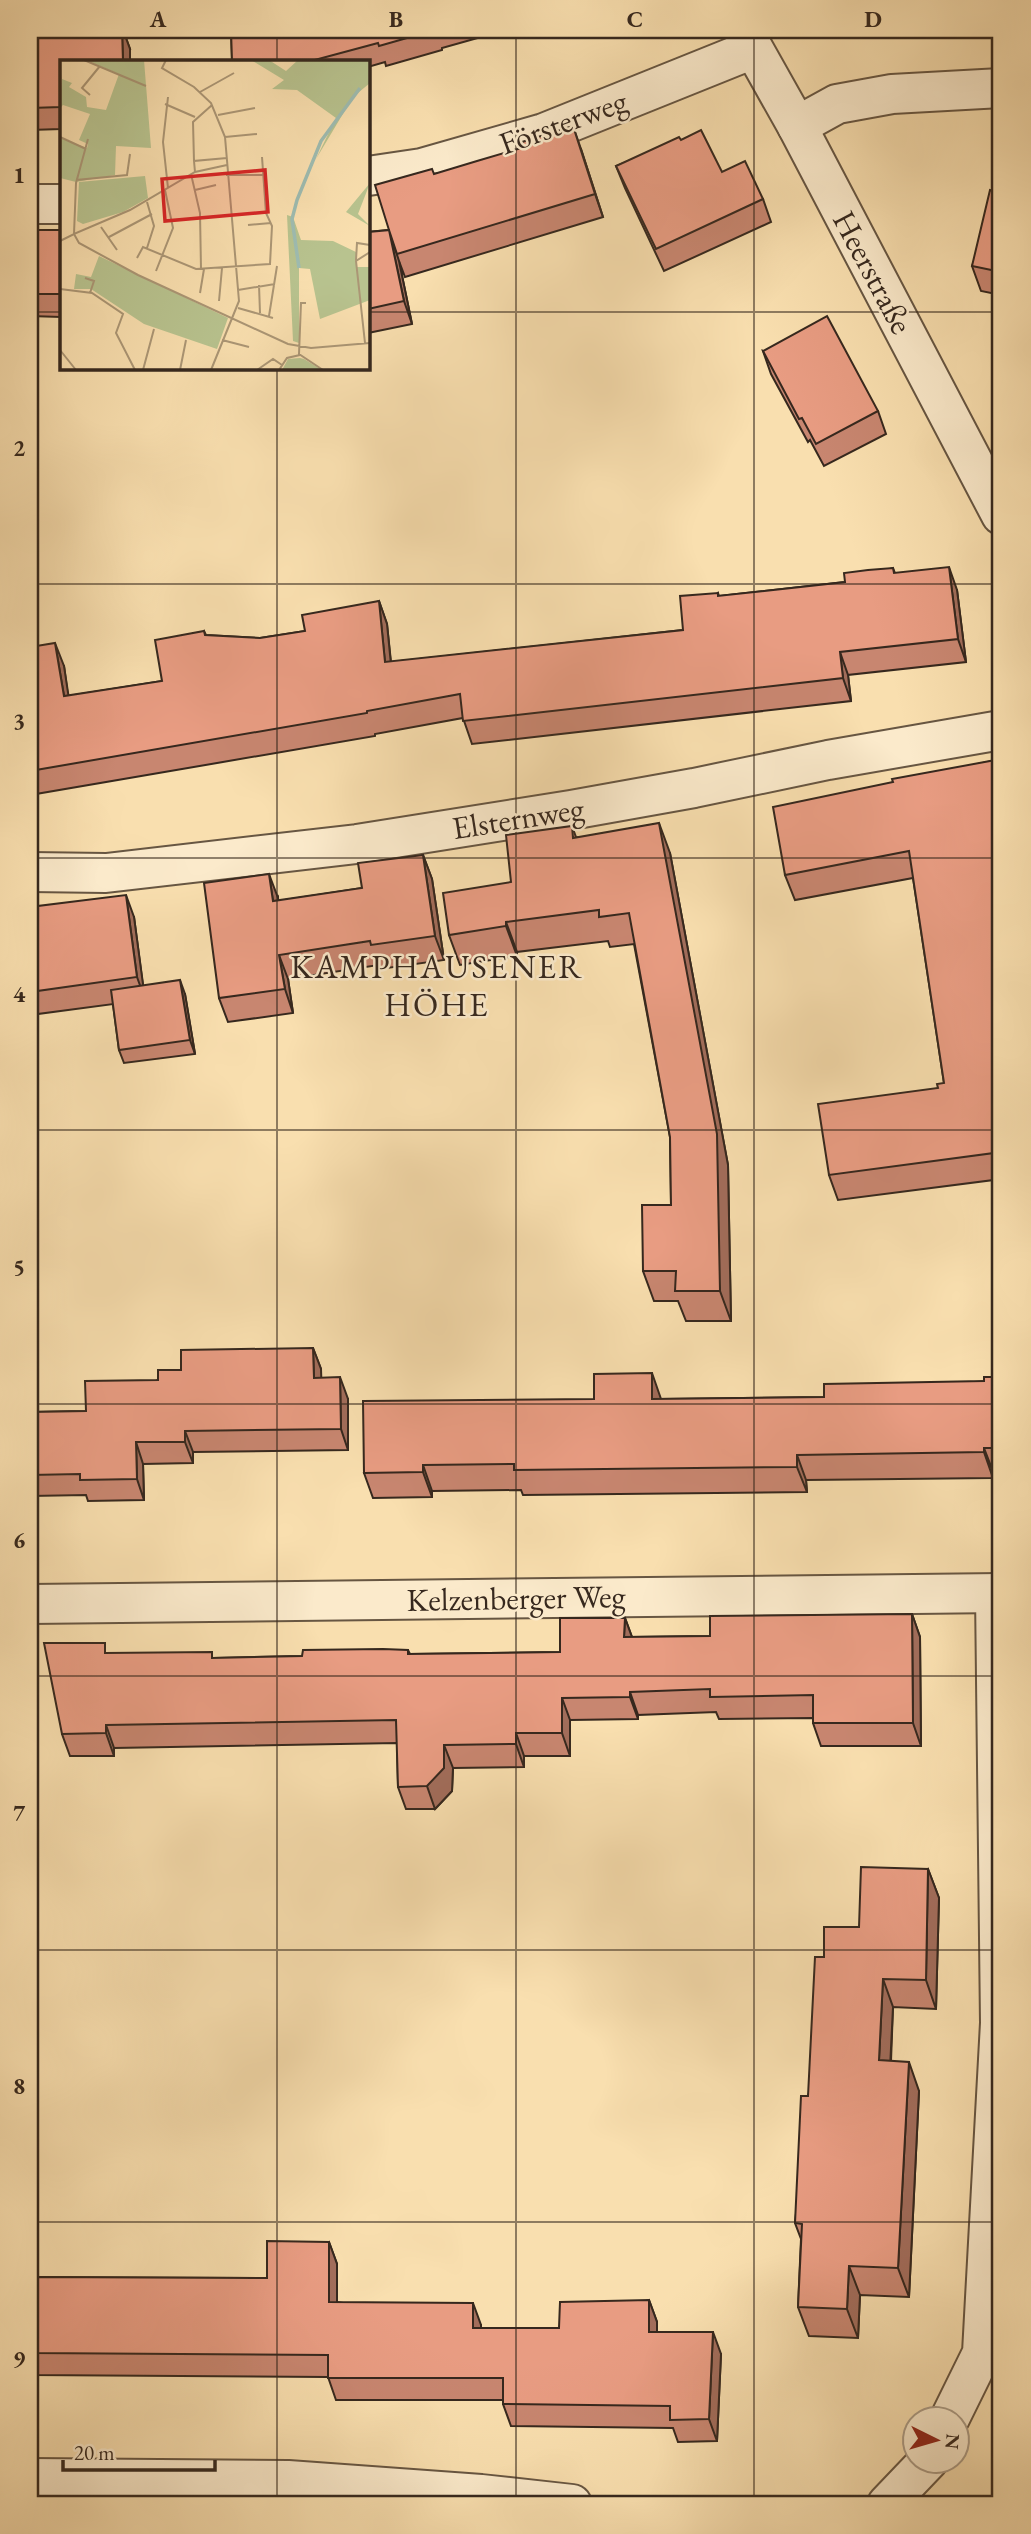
<svg xmlns="http://www.w3.org/2000/svg" width="1031" height="2534" font-family="'EB Garamond',serif">
	<rect width="100%" height="100%" fill="#f9dfaf"/>
	<filter id="stains"><feTurbulence type="fractalNoise" baseFrequency=".00286" numOctaves="4"/><feColorMatrix values="0 0 0 0 .2 0 0 0 0 .09 0 0 0 0 .02 0 0 0 .5 -.17"/></filter>
	<radialGradient id="worn" r=".72"><stop offset=".6" stop-color="#630" stop-opacity="0"/><stop offset="1" stop-color="#630" stop-opacity=".3"/></radialGradient>
	<g fill="none" stroke-linecap="round" stroke-linejoin="round">
		<g stroke="#675642" stroke-width="42">
			<g id="minor">
				<path d="M 743,30 L 797,126 L 1001,515"/>
				<path d="M 797,126 L 837,104 L 892,94 L 1001,88"/>
				<path d="M 368,176 L 422,168 L 544,133 L 753,49"/>
				<path d="M 30,204 L 61,204"/>
				<path d="M 30,872 L 106,873 L 357,844 L 571,810 L 694,788 L 828,760 L 1001,730"/>
				<path d="M 30,1604 L 1001,1593"/>
				<path d="M 950,2418 L 982,2353 L 1000,2023 L 995,1593"/>
				<path d="M 30,2478 L 288,2480 L 481,2494 L 572,2504"/>
				<path d="M 887,2504 L 929,2460"/>
			</g>
		</g>
		<use href="#minor" stroke="#fbeacb" stroke-width="38"/>
	</g>
	<g fill="#c88670" stroke="#36281e" stroke-width="2">
		<path d="M 30,30 L 123,30 L 130,49 L 61,61 L 61,129 L 30,130 Z"/>
		<path d="M 231,30 L 506,30 L 442,48 L 442,50 L 386,66 L 385,62 L 368,67 L 368,61 L 232,61 Z"/>
		<path d="M 681,140 L 722,172 L 763,199 L 771,222 L 664,271 L 625,188 L 616,166 Z"/>
		<path d="M 581,149 L 603,217 L 405,277 L 399,261 L 412,324 L 368,333 L 368,232 L 389,230 L 434,174 Z"/>
		<path d="M 1001,193 L 1001,295 L 981,291 L 972,266 Z"/>
		<path d="M 30,230 L 61,230 L 61,317 L 30,316 Z"/>
		<path d="M 763,351 L 878,411 L 886,434 L 824,466 L 810,440 L 808,442 L 771,374 Z"/>
		<path d="M 893,568 L 895,573 L 957,590 L 966,662 L 848,675 L 851,701 L 472,744 L 463,718 L 375,734 L 375,736 L 30,795 L 30,647 L 64,666 L 68,696 L 162,681 L 204,631 L 206,635 L 260,638 L 305,631 L 379,601 L 387,624 L 391,662 L 683,630 L 718,593 L 719,596 L 845,582 Z"/>
		<path d="M 1001,759 L 1001,1179 L 838,1200 L 829,1175 L 944,1083 L 913,878 L 795,900 L 785,875 L 893,782 Z"/>
		<path d="M 572,826 L 576,837 L 670,853 L 728,1165 L 731,1321 L 686,1321 L 678,1301 L 654,1301 L 643,1271 L 671,1205 L 670,1137 L 634,944 L 610,947 L 608,941 L 517,952 L 517,956 L 460,965 L 449,935 L 511,882 Z"/>
		<path d="M 423,855 L 432,879 L 444,960 L 380,969 L 378,965 L 288,979 L 293,1013 L 228,1022 L 219,998 L 278,898 L 278,901 L 362,888 Z"/>
		<path d="M 30,907 L 134,917 L 143,986 L 185,994 L 195,1054 L 124,1063 L 119,1050 L 113,1004 L 30,1015 Z"/>
		<path d="M 313,1348 L 321,1369 L 321,1378 L 348,1399 L 348,1450 L 193,1452 L 193,1463 L 143,1464 L 144,1500 L 88,1501 L 86,1495 L 30,1496 L 30,1412 L 86,1411 L 181,1370 Z"/>
		<path d="M 1001,1377 L 1001,1474 L 994,1474 L 993,1478 L 806,1480 L 807,1492 L 523,1495 L 521,1490 L 432,1491 L 432,1497 L 373,1498 L 364,1473 L 661,1399 L 824,1397 L 984,1381 Z"/>
		<path d="M 912,1614 L 920,1637 L 921,1746 L 821,1746 L 813,1723 L 813,1718 L 719,1719 L 716,1712 L 638,1715 L 638,1719 L 570,1720 L 570,1756 L 524,1756 L 524,1767 L 453,1768 L 452,1791 L 435,1809 L 406,1809 L 398,1787 L 397,1743 L 114,1748 L 114,1756 L 70,1756 L 62,1734 L 108,1653 L 214,1658 L 302,1656 L 408,1650 L 410,1654 L 560,1652 L 625,1618 L 632,1637 L 710,1636 Z"/>
		<path d="M 928,1869 L 939,1898 L 936,2009 L 893,2007 L 891,2061 L 919,2091 L 909,2297 L 860,2295 L 858,2338 L 809,2336 L 798,2307 L 801,2239 L 795,2223 L 808,2096 L 859,1927 Z"/>
		<path d="M 329,2242 L 337,2264 L 337,2302 L 481,2325 L 481,2328 L 559,2328 L 649,2300 L 657,2322 L 657,2332 L 721,2354 L 717,2441 L 678,2442 L 673,2428 L 511,2426 L 503,2404 L 503,2400 L 336,2400 L 328,2377 L 30,2375 L 30,2277 L 267,2278 Z"/>
	</g>
	<g fill="#a26d5b" stroke="#36281e" stroke-width="2">
		<path d="M 122,30 L 123,30 L 130,49 L 130,61 L 123,61 Z"/>
		<path d="M 573,126 L 581,149 L 603,217 L 595,194 Z"/>
		<path d="M 389,230 L 399,261 L 412,324 L 404,301 Z"/>
		<path d="M 949,567 L 957,590 L 966,662 L 958,639 Z"/>
		<path d="M 379,601 L 387,624 L 393,685 L 385,662 Z"/>
		<path d="M 55,643 L 64,666 L 72,719 L 64,696 Z"/>
		<path d="M 840,652 L 848,675 L 851,701 L 843,678 Z"/>
		<path d="M 659,823 L 670,853 L 728,1165 L 731,1321 L 720,1291 Z"/>
		<path d="M 423,855 L 432,879 L 444,960 L 435,936 Z"/>
		<path d="M 269,874 L 278,898 L 281,926 L 273,901 Z"/>
		<path d="M 126,895 L 134,917 L 145,999 L 137,977 Z"/>
		<path d="M 506,922 L 517,952 L 517,956 L 506,926 Z"/>
		<path d="M 279,955 L 288,979 L 293,1013 L 285,989 Z"/>
		<path d="M 180,980 L 185,994 L 195,1054 L 190,1040 Z"/>
		<path d="M 313,1348 L 321,1369 L 322,1399 L 314,1378 Z"/>
		<path d="M 652,1373 L 661,1399 L 652,1399 Z"/>
		<path d="M 340,1377 L 348,1399 L 348,1450 L 341,1429 Z"/>
		<path d="M 185,1431 L 193,1452 L 193,1463 L 185,1442 Z"/>
		<path d="M 136,1442 L 143,1464 L 144,1500 L 137,1479 Z"/>
		<path d="M 984,1448 L 994,1474 L 993,1478 L 984,1452 Z"/>
		<path d="M 797,1455 L 806,1480 L 807,1492 L 797,1467 Z"/>
		<path d="M 423,1465 L 432,1491 L 432,1497 L 423,1472 Z"/>
		<path d="M 912,1614 L 920,1637 L 921,1746 L 913,1723 Z"/>
		<path d="M 625,1618 L 633,1640 L 624,1637 Z"/>
		<path d="M 630,1692 L 638,1715 L 638,1719 L 630,1697 Z"/>
		<path d="M 562,1698 L 570,1720 L 570,1756 L 562,1733 Z"/>
		<path d="M 106,1725 L 114,1748 L 114,1756 L 106,1733 Z"/>
		<path d="M 516,1733 L 524,1756 L 524,1767 L 516,1744 Z"/>
		<path d="M 444,1745 L 453,1768 L 452,1791 L 435,1809 L 427,1786 Z"/>
		<path d="M 928,1869 L 939,1898 L 936,2009 L 926,1980 Z"/>
		<path d="M 883,1979 L 893,2007 L 889,2089 L 879,2060 Z"/>
		<path d="M 909,2062 L 919,2091 L 909,2297 L 898,2268 Z"/>
		<path d="M 329,2242 L 337,2264 L 337,2324 L 329,2302 Z"/>
		<path d="M 849,2266 L 860,2295 L 858,2338 L 847,2309 Z"/>
		<path d="M 649,2300 L 657,2322 L 657,2354 L 649,2332 Z"/>
		<path d="M 473,2303 L 481,2325 L 481,2350 L 473,2328 Z"/>
		<path d="M 713,2332 L 721,2354 L 717,2441 L 709,2419 Z"/>
	</g>
	<g fill="#e89c82" stroke="#36281e" stroke-width="2">
		<path d="M 30,30 L 122,30 L 123,61 L 61,61 L 61,107 L 30,108 Z"/>
		<path d="M 231,30 L 435,30 L 379,46 L 378,43 L 311,61 L 232,61 Z"/>
		<path d="M 573,126 L 595,194 L 397,254 L 389,230 L 404,301 L 368,309 L 368,232 L 389,230 L 375,185 L 432,169 L 434,174 L 477,161 L 521,148 L 519,143 Z"/>
		<path d="M 701,130 L 722,172 L 745,161 L 763,199 L 656,249 L 616,166 L 679,137 L 681,140 Z"/>
		<path d="M 990,190 L 1001,193 L 1001,272 L 972,266 Z"/>
		<rect x="30" y="230" width="31" height="64"/>
		<path d="M 827,316 L 878,411 L 816,444 L 802,418 L 799,419 L 763,351 Z"/>
		<path d="M 949,567 L 958,639 L 840,652 L 843,678 L 463,721 L 460,694 L 367,711 L 367,713 L 30,771 L 30,647 L 55,643 L 64,696 L 162,681 L 155,640 L 204,631 L 205,635 L 260,638 L 305,631 L 302,615 L 379,601 L 385,662 L 683,630 L 680,596 L 718,593 L 718,596 L 845,582 L 844,573 L 868,570 L 893,568 L 894,573 Z"/>
		<path d="M 1001,759 L 1001,1152 L 829,1175 L 818,1104 L 938,1088 L 937,1084 L 944,1083 L 909,851 L 785,875 L 773,807 L 893,782 L 892,779 Z"/>
		<path d="M 659,823 L 717,1134 L 720,1291 L 675,1291 L 676,1271 L 643,1271 L 642,1205 L 671,1205 L 670,1137 L 629,913 L 599,917 L 599,910 L 506,922 L 506,926 L 449,935 L 443,893 L 511,882 L 506,835 L 572,826 L 573,838 Z"/>
		<path d="M 423,855 L 435,936 L 371,945 L 370,941 L 279,955 L 285,989 L 219,998 L 204,883 L 269,874 L 273,901 L 362,888 L 358,863 Z"/>
		<path d="M 126,895 L 137,977 L 30,992 L 30,907 Z"/>
		<path d="M 180,980 L 190,1040 L 119,1050 L 111,990 Z"/>
		<path d="M 313,1348 L 314,1378 L 340,1377 L 341,1429 L 185,1431 L 185,1442 L 136,1442 L 137,1479 L 80,1480 L 80,1474 L 30,1475 L 30,1412 L 86,1411 L 85,1381 L 158,1380 L 158,1370 L 181,1370 L 181,1350 Z"/>
		<path d="M 652,1373 L 652,1399 L 824,1397 L 824,1384 L 984,1381 L 984,1377 L 1001,1377 L 1001,1448 L 984,1448 L 984,1452 L 797,1455 L 797,1467 L 514,1470 L 514,1464 L 423,1465 L 423,1472 L 364,1473 L 363,1401 L 594,1399 L 594,1374 Z"/>
		<path d="M 912,1614 L 913,1723 L 813,1723 L 813,1695 L 710,1697 L 710,1689 L 630,1692 L 630,1697 L 562,1698 L 562,1733 L 516,1733 L 516,1744 L 444,1745 L 444,1768 L 427,1786 L 398,1787 L 396,1720 L 106,1725 L 106,1733 L 62,1734 L 44,1643 L 105,1643 L 105,1653 L 212,1652 L 212,1658 L 302,1656 L 303,1650 L 383,1649 L 408,1650 L 408,1654 L 560,1652 L 560,1618 L 625,1618 L 624,1637 L 710,1636 L 710,1616 Z"/>
		<path d="M 861,1867 L 928,1869 L 926,1980 L 883,1979 L 879,2060 L 909,2062 L 898,2268 L 849,2266 L 847,2309 L 798,2307 L 802,2224 L 795,2223 L 801,2096 L 808,2096 L 815,1957 L 824,1957 L 824,1927 L 859,1927 Z"/>
		<path d="M 267,2241 L 329,2242 L 329,2302 L 473,2303 L 473,2328 L 559,2328 L 560,2302 L 649,2300 L 649,2332 L 713,2332 L 709,2419 L 670,2420 L 670,2406 L 503,2404 L 503,2378 L 328,2378 L 328,2355 L 30,2353 L 30,2277 L 267,2278 Z"/>
	</g>
	<path fill="none" stroke="#36281e" stroke-width="2" stroke-opacity="0.55" d="M 277,30 L 277,61M 516,30 L 516,2504M 754,30 L 754,2504M 30,312 L 61,312M 368,312 L 1001,312M 277,368 L 277,2504M 30,584 L 1001,584M 30,858 L 1001,858M 30,1130 L 1001,1130M 30,1404 L 1001,1404M 30,1676 L 1001,1676M 30,1950 L 1001,1950M 30,2222 L 1001,2222"/>
	<g text-anchor="middle" stroke-width="5" stroke-linejoin="round" paint-order="stroke">
		<g font-size="32" fill="#36281e" stroke="#fbeacb">
			<text transform="translate(563 122) rotate(-20)" y="11">Försterweg</text>
			<text transform="translate(873 272) rotate(62)" y="11">Heerstraße</text>
			<text transform="translate(518 818) rotate(-9)" y="11">Elsternweg</text>
			<text transform="translate(516 1598) rotate(-1)" y="11">Kelzenberger Weg</text>
		</g>
		<g font-size="33" letter-spacing="2" fill="#36281e" stroke="#fbeacb">
			<text x="437" y="978">KAMPHAUSENER<tspan x="437" dy="38">HÖHE</tspan></text>
		</g>
	</g>
	<g transform="translate(60 60)">
		<rect width="310" height="310" fill="#f9dfaf"/>
		<path d="M 26,0 L 84,0 L 91,88 L 56,86 L 55,115 L 16,122 L 0,118 L 0,78 L 27,88 L 28,84 L 19,80 L 30,54 L 3,45 L 0,48 L 2,14 L 2,19 L 12,23 L 9,27 L 26,37 L 27,47 L 46,50 L 59,14 ZM 191,0 L 209,0 L 226,11 L 238,0 L 310,0 L 310,23 L 293,37 L 256,99 L 276,58 L 237,30 L 212,29 L 224,20 ZM 85,116 L 88,138 L 63,152 L 23,164 L 17,161 L 19,122 ZM 310,123 L 298,154 L 310,166 L 286,152 ZM 227,155 L 233,157 L 241,180 L 273,181 L 296,192 L 297,207 L 309,207 L 310,240 L 260,259 L 250,209 L 239,208 L 239,283 L 233,281 ZM 39,196 L 168,258 L 157,289 L 84,264 L 31,229 L 14,229 L 16,214 L 31,217 ZM 240,298 L 244,299 L 262,310 L 222,310 L 228,299 Z" fill="#b8c38f"/>
		<path fill="none" stroke="#9ebcb1" stroke-width="3.5" d="M 239,208 L 232,159 L 237,140 L 261,81 L 300,28"/>
		<path fill="none" stroke="#ab9675" stroke-width="2" d="M 24,0 L 86,26M 106,0 L 102,8 L 134,27 L 151,43 L 165,77 L 179,241 L 151,310M 140,32 L 174,13M 30,35 L 22,28 L 40,6M 108,37 L 103,82 L 108,128M 105,44 L 135,57M 158,55 L 195,48M 0,77 L 26,89M 165,77 L 197,74M 28,79 L 16,123 L 14,174 L 70,150 L 135,112 L 167,105M 134,101 L 133,62 L 152,45M 135,112 L 134,101 L 167,98M 131,114 L 140,153 L 141,209M 166,115 L 203,115M 16,120 L 67,115 L 70,94M 135,130 L 156,125M 188,165 L 211,163M 41,167 L 57,190M 49,177 L 92,154M 0,181 L 14,174 L 19,183 L 78,215 L 228,284 L 251,288 L 310,283M 87,188 L 94,166 L 87,142M 77,198 L 83,187 L 136,209 L 210,204 L 212,166 L 206,153 L 202,97M 296,200 L 297,183 L 310,185M 96,211 L 113,168 L 105,130M 25,218 L 34,221 L 30,233M 199,225 L 200,253M 0,229 L 32,233 L 63,254 L 56,273 L 75,310M 178,230 L 215,224M 140,233 L 144,209M 159,241 L 162,208M 246,243 L 241,243 L 239,294 L 263,310M 178,248 L 213,258M 209,256 L 217,206M 162,280 L 189,287M 305,283 L 296,201 L 310,192M 0,290 L 16,310M 83,310 L 94,269M 120,310 L 126,280M 197,310 L 213,299 L 222,305M 219,310 L 227,298 L 240,295"/>
		<path fill="#d62828" fill-opacity="0.15" stroke="#d62828" stroke-width="3.5" d="M 205,110 L 208,152 L 105,161 L 102,119 Z"/>
		<rect width="310" height="310" fill="none" stroke="#36281e" stroke-width="3.5"/>
	</g>
	<rect width="1031" height="2534" fill="none" stroke="#f9dfaf" stroke-width="77"/>
	<g transform="translate(936 2440) rotate(95)"><circle r="33" fill="#fbeacb" stroke="#ac9c86" stroke-width="2"/>
	<path d="M0-5L12 26L0 18L-12 26Z" fill="#8f2418"/>
	<text y="-10" font-size="19" font-weight="bold" text-anchor="middle" fill="#36281e">N</text>
	</g>
	<path d="M63 2460v10h152v-10" fill="none" stroke="#36281e" stroke-width="3.5"/>
	<text x="74" y="2460" font-size="21" fill="#36281e" stroke="#fbeacb" stroke-width="5" paint-order="stroke">20 m</text>
	<rect x="38" y="38" width="954" height="2458" fill="none" stroke="#36281e" stroke-width="2.5"/>
	<g font-size="23" text-anchor="middle" font-weight="bold" fill="#36281e">
		<text x="158" y="27">A</text>
		<text x="396" y="27">B</text>
		<text x="635" y="27">C</text>
		<text x="873" y="27">D</text>
		<text x="19" y="183">1</text>
		<text x="19" y="456">2</text>
		<text x="19" y="729">3</text>
		<text x="19" y="1002">4</text>
		<text x="19" y="1275">5</text>
		<text x="19" y="1548">6</text>
		<text x="19" y="1821">7</text>
		<text x="19" y="2094">8</text>
		<text x="19" y="2367">9</text>
	</g>
	<rect width="100%" height="100%" filter="url(#stains)"/>
	<rect width="100%" height="100%" fill="url(#worn)"/>
</svg>
